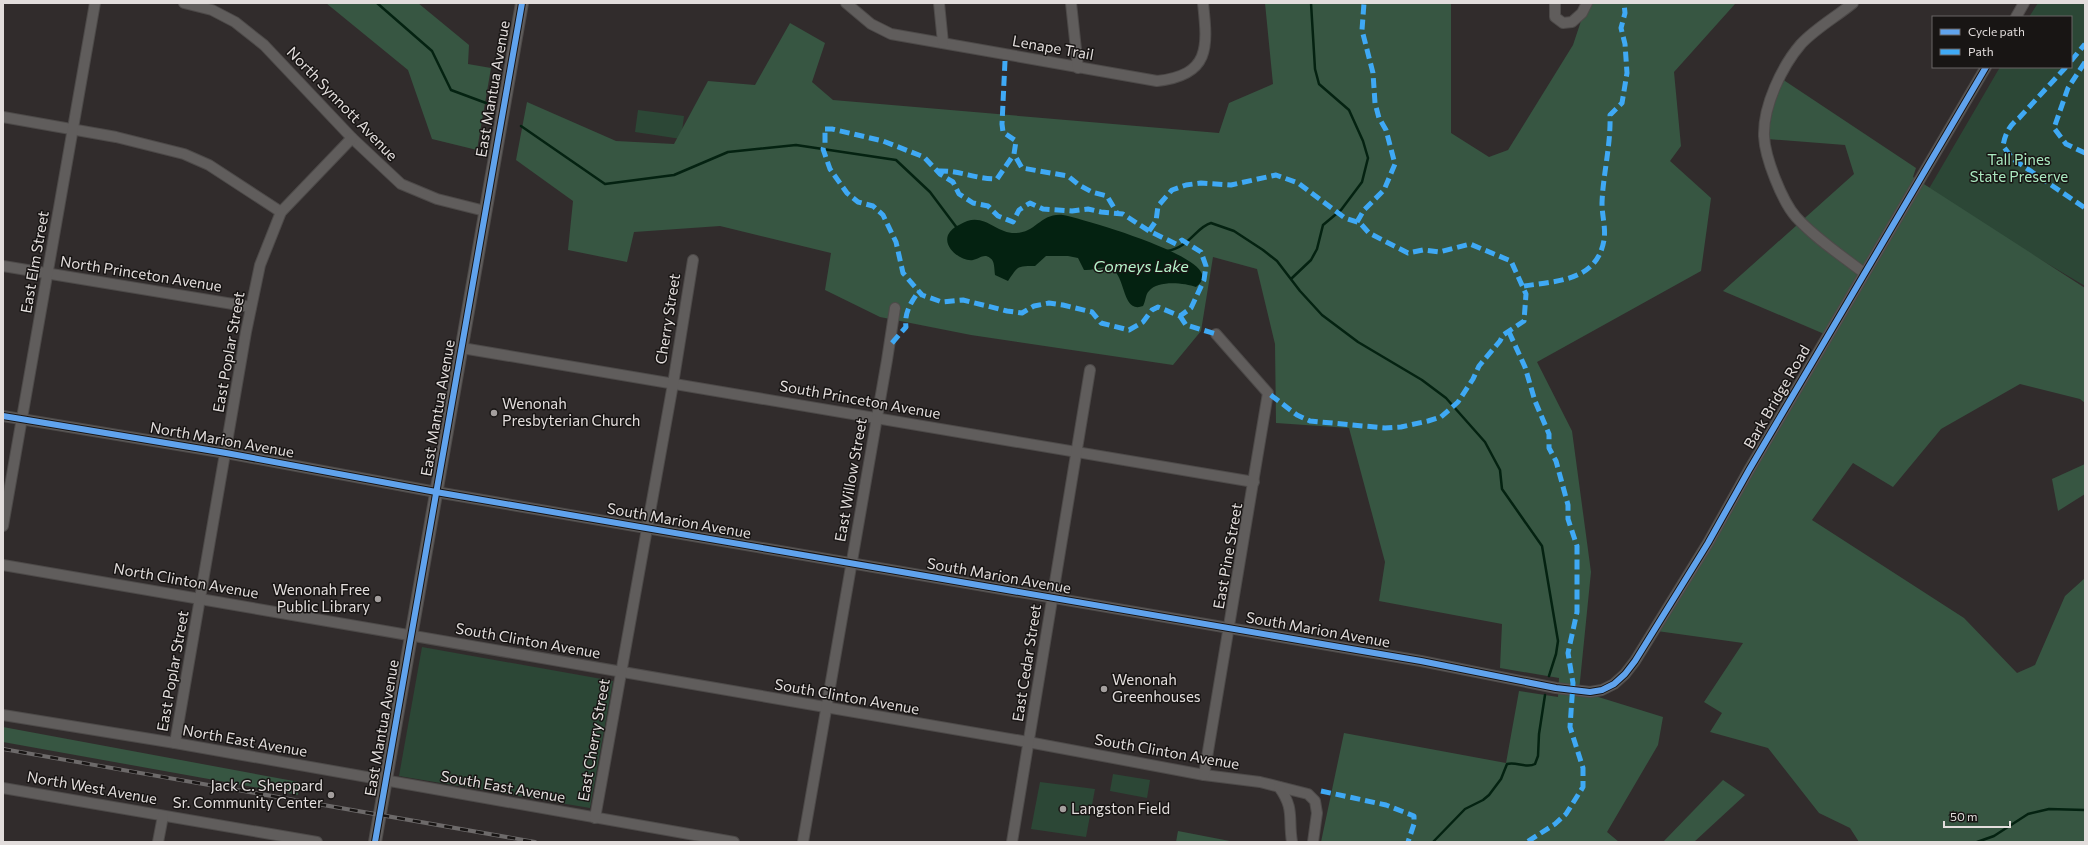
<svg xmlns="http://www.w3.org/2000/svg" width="2088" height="845" font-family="Commissioner,sans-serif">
	<rect width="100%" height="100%" fill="#312c2c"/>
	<g fill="#2c4736">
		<path d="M 2038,3 L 2085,3 L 2085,286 L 1927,192 L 2000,67 L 2071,67 L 2071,17 L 2029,17 Z"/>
		<path d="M 638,110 L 684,116 L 681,139 L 635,132 Z"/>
		<path d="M 422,647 L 613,681 L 590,808 L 399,776 Z"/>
		<path d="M 1113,774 L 1150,780 L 1147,798 L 1110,791 Z"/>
		<path d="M 1040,782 L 1095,789 L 1086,837 L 1031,829 Z"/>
	</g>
	<g fill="#375642">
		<path d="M 326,3 L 418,3 L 469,45 L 468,64 L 491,68 L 477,150 L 432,139 L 408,70 Z"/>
		<path d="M 1265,3 L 1451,3 L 1451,133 L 1489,157 L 1508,150 L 1573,45 L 1587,3 L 1735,4 L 1674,72 L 1681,146 L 1670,161 L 1711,198 L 1701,271 L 1537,362 L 1572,431 L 1591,572 L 1579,691 L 1663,717 L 1658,745 L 1607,832 L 1619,842 L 1321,842 L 1344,733 L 1506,763 L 1519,691 L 1558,697 L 1559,678 L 1500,668 L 1502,624 L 1379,601 L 1385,562 L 1349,428 L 1276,423 L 1275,344 L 1257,269 L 1213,257 L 1201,331 L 1173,365 L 971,335 L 880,317 L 825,290 L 831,253 L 720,226 L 634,232 L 627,262 L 568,250 L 573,201 L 516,160 L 527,102 L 616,141 L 674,144 L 708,81 L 755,85 L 790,23 L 825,43 L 812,82 L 833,100 L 1219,133 L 1229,103 L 1273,84 Z"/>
		<path d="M 1779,77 L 1916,168 L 1913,177 L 2085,288 L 2085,403 L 2080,399 L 2020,384 L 1941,429 L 1893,487 L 1853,463 L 1812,520 L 1964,618 L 2017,673 L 2035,665 L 2065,596 L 2085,578 L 2085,842 L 1859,842 L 1850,828 L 1819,813 L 1768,748 L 1710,732 L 1722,713 L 1704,702 L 1743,643 L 1657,631 L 1829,336 L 1723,291 L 1854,174 L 1845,145 L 1767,139 Z"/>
		<path d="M 2085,464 L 2085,494 L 2058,511 L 2052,479 Z"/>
		<path d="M 3,727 L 299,782 L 298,795 L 3,742 Z"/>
		<path d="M 1723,780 L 1745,795 L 1694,842 L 1663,842 Z"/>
		<path d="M 1178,831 L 1235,842 L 1176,842 Z"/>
	</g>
	<path fill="#042211" d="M 1063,215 C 1087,220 1195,252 1202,274 C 1204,279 1200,284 1196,287 C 1184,283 1158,280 1149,291 C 1145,295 1146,301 1143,306 C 1122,314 1126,277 1112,269 C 1102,264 1094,271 1084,270 L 1078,258 L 1068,256 L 1046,256 L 1035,266 C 1017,266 1018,266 1008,281 L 995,275 C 994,269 995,261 990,258 C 984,253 979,259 973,260 C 962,262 943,248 948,235 C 950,231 954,227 959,225 C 983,209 995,234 1016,233 C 1036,233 1040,213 1063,215 Z"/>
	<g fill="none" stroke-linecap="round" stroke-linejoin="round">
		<g stroke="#042211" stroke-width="2.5">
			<path d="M 377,3 L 432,51 L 451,90 L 486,103"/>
			<path d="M 521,126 L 605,184 L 674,175 L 728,152 L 796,145 L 896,160 L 930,192 L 957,228"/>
			<path d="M 1167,251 C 1190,247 1196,227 1211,223 L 1234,231 L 1263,250 L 1277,261 L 1300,291 L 1322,315 L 1358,342 L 1422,380 L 1446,398 L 1485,442 L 1500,470 L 1502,489 L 1542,546 L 1558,641 L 1556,654 L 1549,676"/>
			<path d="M 1292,278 L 1311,260 L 1317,249 L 1323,225 L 1341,210 L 1362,182 L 1368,158 L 1363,141 L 1349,110 L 1319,84 L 1315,69 L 1311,3"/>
			<path d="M 1433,842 L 1465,809 L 1483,800 L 1489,795 L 1501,779 L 1507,764 C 1516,761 1526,769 1535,764 L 1538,756 L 1539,734 L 1545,695"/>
			<path d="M 1977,842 L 1994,836 L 2028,814 L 2049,809 L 2085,810"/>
		</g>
		<g stroke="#4d4a49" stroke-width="12">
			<g id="minor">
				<path d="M 184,3 L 212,10 L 235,22 L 264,45 L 352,138 L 401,184 L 437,199 L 485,211"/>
				<path d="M 846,3 L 871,24 L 891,34 L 1157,81 C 1210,75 1208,48 1203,3"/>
				<path d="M 939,3 L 943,43"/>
				<path d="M 1071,3 L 1078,68"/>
				<path d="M 1555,3 L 1555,17 L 1563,23 L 1572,22 L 1582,13 L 1587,3"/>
				<path d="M 1853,3 C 1836,17 1816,28 1801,44 C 1782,66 1763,106 1764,136 C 1765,158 1782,201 1796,217 C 1816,239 1841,255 1864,273"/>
				<path d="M 2016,17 L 2024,3"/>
				<path d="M 3,117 L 116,137 L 184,154 L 209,165 L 281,212"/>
				<path d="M 3,266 L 251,307"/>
				<path d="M 462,348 L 1254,482"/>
				<path d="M 3,416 L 226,453 L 436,492 L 1421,661 L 1556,688 L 1590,692 L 1602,690 L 1614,684 L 1625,674 L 1635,661 L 1708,543 L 1749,470 L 1986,67"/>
				<path d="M 3,526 L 95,3"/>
				<path d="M 3,565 L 1028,742 L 1204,775 L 1260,782 L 1308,794 L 1315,801 L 1317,813 L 1313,842"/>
				<path d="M 3,715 L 175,743 L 734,842"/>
				<path d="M 175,743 L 246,332 L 260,265 L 281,212 L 352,138"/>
				<path d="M 1204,775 L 1268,393 L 1216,334"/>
				<path d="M 1279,787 C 1295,809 1288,818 1292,842"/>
				<path d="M 3,788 L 317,842"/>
				<path d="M 595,818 L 673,384 L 693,260"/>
				<path d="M 158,842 L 163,816"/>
				<path d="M 803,842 L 887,360 L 895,308"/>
				<path d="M 1012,842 L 1090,370"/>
			</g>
		</g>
		<g stroke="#4d4a49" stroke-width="14">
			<path id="tertiary" d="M 375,842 L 522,3"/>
		</g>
		<use href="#minor" stroke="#605d5c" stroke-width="10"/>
		<use href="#tertiary" stroke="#605d5c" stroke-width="12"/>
		<g stroke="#6d6a6a" stroke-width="4">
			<path id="rail" d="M 3,749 L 535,842"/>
		</g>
		<use href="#rail" stroke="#181514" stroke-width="2.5" stroke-dasharray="8" stroke-linecap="butt"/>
		<g stroke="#3fa9f5" stroke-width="5" stroke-dasharray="10 5" stroke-linecap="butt">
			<path d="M 1005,61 L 1002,124 L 1003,132 L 1016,141 L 1014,154 L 1022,168 L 1068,176 L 1079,185 L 1092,192 L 1107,196 L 1117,213"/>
			<path d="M 2071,61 L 2085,44"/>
			<path d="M 2085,62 L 2068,88 L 2054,128 L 2066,144 L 2085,153"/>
			<path d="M 2066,67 L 2019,118 C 2009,126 2005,134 2003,146 L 2013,159 L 2085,208"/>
			<path d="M 825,129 L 832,129 L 883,141 L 924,157 L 940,174 L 953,182 L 959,194 L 973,203 L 988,206 L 998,216 L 1013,222 L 1019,210 L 1030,203 L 1043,209 L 1072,211 L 1088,209 L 1101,212 L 1123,214 L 1149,231 L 1176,244 L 1182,240 L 1201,252 L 1206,266 L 1204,280 L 1191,308 L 1180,316 L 1158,307 L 1152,310 L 1143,322 L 1129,330 L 1101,323 L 1092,312 L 1063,305 L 1049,303 L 1034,306 L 1022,313 L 1007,311 L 963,300 L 942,302 L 922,295 L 903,273 L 896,242 L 883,215 L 873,206 L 858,202 L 847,193 L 830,169 L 823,149 L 825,143 Z"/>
			<path d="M 938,171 C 959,170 975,179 997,179 L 1014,154"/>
			<path d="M 1357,222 L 1364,210 L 1384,190 L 1395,164 L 1386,130 L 1379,118 L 1375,103 L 1373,73 L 1362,30 L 1364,3"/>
			<path d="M 1149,231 L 1156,221 L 1158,206 L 1172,190 L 1186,185 L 1201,183 L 1231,185 L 1276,175 L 1298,183 L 1345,218 L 1360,223 L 1369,233 L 1408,253 L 1423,250 L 1439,252 L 1470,244 L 1511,261 L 1526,294 L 1524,321 L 1503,335 L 1500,341 L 1479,366 L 1473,379 L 1458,402 L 1441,417 L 1428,421 L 1401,427 L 1385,428 L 1310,421 L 1297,415 L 1268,393"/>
			<path d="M 1524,286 C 1557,281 1597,281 1604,240 C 1606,228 1602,216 1602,203 C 1603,174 1611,145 1610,115 L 1622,103 L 1627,73 L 1625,44 L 1621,28 L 1625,13 L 1624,3"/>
			<path d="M 1180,316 L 1186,325 L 1216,334"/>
			<path d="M 1509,332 L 1525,367 L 1535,401 L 1549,434 L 1549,448 L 1556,461 L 1568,505 L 1568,519 L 1577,546 L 1577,612 L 1568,653 L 1573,683 L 1570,727 L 1583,768 L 1583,787 L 1566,814 L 1555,824 L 1527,842"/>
			<path d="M 892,343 L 906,327 C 904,313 911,302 919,291"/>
			<path d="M 1321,791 L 1386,805 L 1414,816 L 1414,824 L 1408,842"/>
		</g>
		<g stroke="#181514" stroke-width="8">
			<g id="cycleway">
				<path d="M 3,416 L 226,453 L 436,492 L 1421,661 L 1556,688 L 1590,692 L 1602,690 L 1614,684 L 1625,674 L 1635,661 L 1708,543 L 1749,470 L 1986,67"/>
				<path d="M 375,842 L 522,3"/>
			</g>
		</g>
		<use href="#cycleway" stroke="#60a3ed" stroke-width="6"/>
	</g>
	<g fill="#a49f9e" stroke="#181514" stroke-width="1.5">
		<circle cx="494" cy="413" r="4"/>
		<circle cx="378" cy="599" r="4"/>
		<circle cx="1104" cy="689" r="4"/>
		<circle cx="331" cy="795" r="4"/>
		<circle cx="1063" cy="809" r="4"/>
	</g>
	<g text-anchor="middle" stroke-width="3" stroke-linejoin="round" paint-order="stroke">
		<g font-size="15" fill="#e2dddc" stroke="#181514">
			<text transform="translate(1053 48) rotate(10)" y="5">Lenape Trail</text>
			<text transform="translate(493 89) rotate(-80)" y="5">East Mantua Avenue</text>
			<text transform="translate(342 104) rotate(46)" y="5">North Synnott Avenue</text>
			<text transform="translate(35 262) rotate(-80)" y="5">East Elm Street</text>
			<text transform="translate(141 274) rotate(9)" y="5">North Princeton Avenue</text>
			<text transform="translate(668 319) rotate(-81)" y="5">Cherry Street</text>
			<text transform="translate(229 352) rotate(-80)" y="5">East Poplar Street</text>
			<text transform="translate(1777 397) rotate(-60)" y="5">Bark Bridge Road</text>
			<text transform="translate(860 400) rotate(10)" y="5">South Princeton Avenue</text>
			<text transform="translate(438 408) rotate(-80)" y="5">East Mantua Avenue</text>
			<text transform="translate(222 440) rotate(10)" y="5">North Marion Avenue</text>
			<text transform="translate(851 480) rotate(-80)" y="5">East Willow Street</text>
			<text transform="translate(679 521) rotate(10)" y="5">South Marion Avenue</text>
			<text transform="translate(1228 556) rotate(-80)" y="5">East Pine Street</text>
			<text transform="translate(999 576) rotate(10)" y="5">South Marion Avenue</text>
			<text transform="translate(186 581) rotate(10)" y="5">North Clinton Avenue</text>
			<text transform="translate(1318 630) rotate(10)" y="5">South Marion Avenue</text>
			<text transform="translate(528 641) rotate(10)" y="5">South Clinton Avenue</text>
			<text transform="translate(1027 663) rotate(-81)" y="5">East Cedar Street</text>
			<text transform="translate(173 671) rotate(-80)" y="5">East Poplar Street</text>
			<text transform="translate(847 697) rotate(10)" y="5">South Clinton Avenue</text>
			<text transform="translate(382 728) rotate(-80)" y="5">East Mantua Avenue</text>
			<text transform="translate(594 740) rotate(-80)" y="5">East Cherry Street</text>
			<text transform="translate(245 741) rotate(10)" y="5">North East Avenue</text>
			<text transform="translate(1167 752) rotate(10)" y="5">South Clinton Avenue</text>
			<text transform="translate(503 787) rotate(10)" y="5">South East Avenue</text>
			<text transform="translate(92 788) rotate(10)" y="5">North West Avenue</text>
		</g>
		<g font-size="15" fill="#a9e8bf" stroke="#181514">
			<text x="2019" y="165">Tall Pines<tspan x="2019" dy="17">State Preserve</tspan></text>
		</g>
		<g font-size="15" fill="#e2dddc" stroke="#181514" text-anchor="start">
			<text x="502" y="409">Wenonah<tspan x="502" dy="17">Presbyterian Church</tspan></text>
			<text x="370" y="595" text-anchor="end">Wenonah Free<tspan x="370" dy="17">Public Library</tspan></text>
			<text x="1112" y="685">Wenonah<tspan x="1112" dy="17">Greenhouses</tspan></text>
			<text x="323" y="791" text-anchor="end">Jack C. Sheppard<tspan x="323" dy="17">Sr. Community Center</tspan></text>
			<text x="1071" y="814">Langston Field</text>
		</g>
		<g font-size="16" font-style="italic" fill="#b4f3c9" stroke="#181514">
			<text x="1141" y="272">Comeys Lake</text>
		</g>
	</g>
	<rect width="2088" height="845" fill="none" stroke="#e2dddc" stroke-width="8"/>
	<rect x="1932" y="16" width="140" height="52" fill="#181514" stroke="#696564"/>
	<rect x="1940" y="29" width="20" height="6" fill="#60a3ed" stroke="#696564"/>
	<text x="1968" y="36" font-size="12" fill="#e2dddc">Cycle path</text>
	<rect x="1940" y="49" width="20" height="6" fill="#3fa9f5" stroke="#696564"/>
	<text x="1968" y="56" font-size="12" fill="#e2dddc">Path</text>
	<path d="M1944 821v6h66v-6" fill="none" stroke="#e2dddc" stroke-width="2"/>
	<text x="1950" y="821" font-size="12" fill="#e2dddc" stroke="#181514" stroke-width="3" paint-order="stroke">50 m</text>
</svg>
